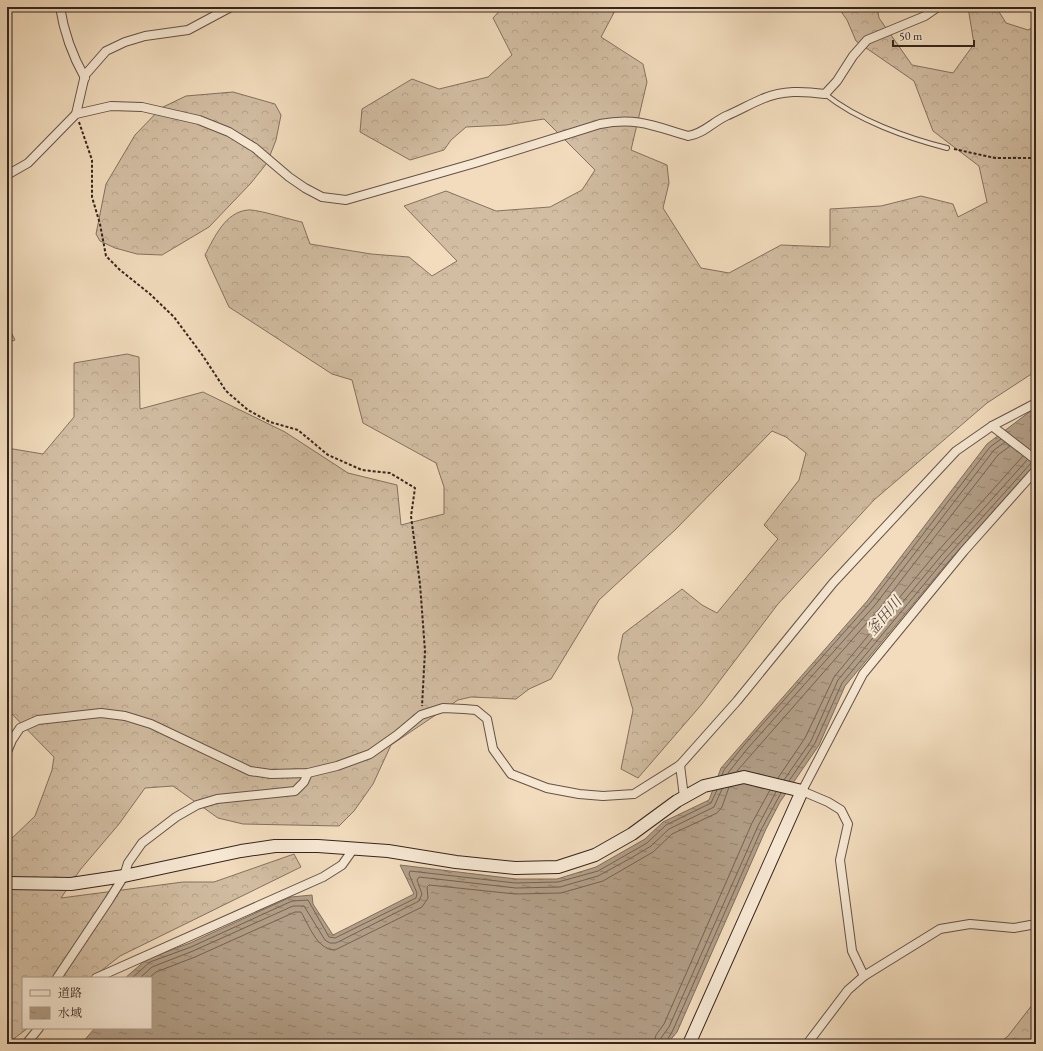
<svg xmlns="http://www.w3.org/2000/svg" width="1043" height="1051" font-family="'EB Garamond','Noto Serif JP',serif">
	<defs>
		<pattern id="forest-crowns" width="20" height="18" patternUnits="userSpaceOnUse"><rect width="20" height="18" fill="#d2bda2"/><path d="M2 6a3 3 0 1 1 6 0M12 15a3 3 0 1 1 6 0" fill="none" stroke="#b5a28b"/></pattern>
		<pattern id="water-ripples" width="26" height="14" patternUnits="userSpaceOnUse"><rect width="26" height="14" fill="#b29e87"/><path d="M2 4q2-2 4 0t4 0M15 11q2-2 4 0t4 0" fill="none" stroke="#92816e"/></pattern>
	</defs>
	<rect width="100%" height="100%" fill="#f2dcbd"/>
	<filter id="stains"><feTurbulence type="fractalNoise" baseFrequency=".005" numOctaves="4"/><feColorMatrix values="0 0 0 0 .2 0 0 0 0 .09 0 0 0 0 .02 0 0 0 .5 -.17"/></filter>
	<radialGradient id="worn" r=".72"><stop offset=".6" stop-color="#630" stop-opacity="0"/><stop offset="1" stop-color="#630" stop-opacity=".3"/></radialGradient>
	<g fill="url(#forest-crowns)" stroke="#847160">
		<path d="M 503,7 L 617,7 L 601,37 L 643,64 L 647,82 L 631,150 L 667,165 L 669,183 L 663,208 L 701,268 L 729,273 L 781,245 L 830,247 L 830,209 L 881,206 L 921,196 L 953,204 L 958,217 L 987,202 L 979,166 L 933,131 L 914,81 L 856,41 L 847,20 L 838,7 L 877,7 L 879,18 L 912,65 L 953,73 L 974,44 L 968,7 L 996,7 L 1006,23 L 1028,30 L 1036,26 L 1036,371 L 987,403 L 874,500 L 778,604 L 702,704 L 638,778 L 621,769 L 633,710 L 618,658 L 623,634 L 682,589 L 702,605 L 717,613 L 778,539 L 764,525 L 799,480 L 806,453 L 786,437 L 772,431 L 675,530 L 599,600 L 551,679 L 529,689 L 516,699 L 471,697 L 458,700 L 391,745 L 373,784 L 354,811 L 339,826 L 243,824 L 218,818 L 173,786 L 145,788 L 119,824 L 80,870 L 61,898 L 183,882 L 214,882 L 294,854 L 301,867 L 120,956 L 92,978 L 23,978 L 23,1028 L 28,1028 L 7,1044 L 7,843 L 35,816 L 52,770 L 54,757 L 7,709 L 7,448 L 43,454 L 74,417 L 74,363 L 127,354 L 139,357 L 140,409 L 203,392 L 285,432 L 348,473 L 397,485 L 401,525 L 444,514 L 444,487 L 436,463 L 363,423 L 352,380 L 332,374 L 229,307 L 205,255 C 214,238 225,212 248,210 C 257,209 291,220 302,222 L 310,244 L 371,254 L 409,257 L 432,276 L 457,261 L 404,206 L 446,191 L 496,211 L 550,207 L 582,190 L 595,170 L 544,119 L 506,125 L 466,127 L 451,140 L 444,150 L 410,160 L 360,132 L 362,109 L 412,79 L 439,89 L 488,77 L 512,55 L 493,18 Z"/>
		<path d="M 233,92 L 275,104 L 281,115 L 276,140 L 267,163 L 251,183 L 209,227 L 162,255 L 137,254 L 115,248 L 100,241 L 96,234 L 106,184 L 135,135 L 161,108 L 186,96 Z"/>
		<path d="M 7,324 L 15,340 L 7,343 Z"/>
		<path d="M 1036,1000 L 1036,1044 L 998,1044 L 1008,1036 Z"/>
	</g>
	<path fill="url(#water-ripples)" stroke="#806e5d" d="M 1036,407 L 1036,463 L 948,562 L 845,686 L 819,745 L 780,802 L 766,829 L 677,1032 L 667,1044 L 81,1044 L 95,1028 L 151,1028 L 151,978 L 125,978 L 147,959 L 190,943 L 291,897 L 312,895 L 313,904 L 333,935 L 414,894 L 400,865 L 516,879 L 557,879 L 596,867 L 645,839 L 663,822 L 709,800 L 721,768 L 868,600 L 987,444 Z"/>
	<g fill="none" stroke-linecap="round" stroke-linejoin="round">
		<g stroke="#746252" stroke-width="1">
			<path d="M 737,771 L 879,609 L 998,455 L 1010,446"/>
			<path d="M 728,773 L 748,748 L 875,605 L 994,450 L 1005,442"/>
			<path d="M 722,775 L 724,770 L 744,745 L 871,602 L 990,447 L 1001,439"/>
			<path d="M 778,778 L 805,738 L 834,677 L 937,552 L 1023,456"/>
			<path d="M 784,780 L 811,741 L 838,680 L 941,556 L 1027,460"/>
			<path d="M 789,781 L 815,743 L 842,683 L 945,559 L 1031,463"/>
			<path d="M 132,978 L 150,962 L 191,947 L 292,901 L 308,900 L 329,937 L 335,938 L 416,898 L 417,893 L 409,874 L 410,871 L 515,883 L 558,882 L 598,871 L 647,843 L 666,825 L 711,803 L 717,790"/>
			<path d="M 140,978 L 152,967 L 193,951 L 293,906 L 304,906 L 325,940 L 330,943 L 336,943 L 419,901 L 422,894 L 417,880 L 419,877 L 516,888 L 560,887 L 598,876 L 631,858 L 651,846 L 669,829 L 714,807 L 722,789"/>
			<path d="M 149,978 L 156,972 L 195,957 L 295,912 L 301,912 C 309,925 317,950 335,950 L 422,907 L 428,898 L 427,887 L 429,885 L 515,894 L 561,893 L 603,881 L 653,852 L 672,834 L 717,813 L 722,807 L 729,787"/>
			<path d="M 654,1044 L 656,1035 L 664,1024 L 752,823 L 770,790"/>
			<path d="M 660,1044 L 661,1038 L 669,1027 L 758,826 L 776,792"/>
			<path d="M 665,1044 L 673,1030 L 762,828 L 781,793"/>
		</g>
		<g stroke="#645346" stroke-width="6">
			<path id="lane" d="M 825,94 C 857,120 907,138 947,148"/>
		</g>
		<g stroke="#645346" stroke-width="10">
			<g id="street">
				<path d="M 60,7 C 64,33 72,55 85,78"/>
				<path d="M 76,114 L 85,75 L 106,51 L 125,42 L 145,36 L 188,30 L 231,7"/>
				<path d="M 7,175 L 28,163 L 76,114 L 111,106 L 142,107 L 199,120 L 229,132 L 255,148 L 289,177 L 305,188 L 322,197 L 346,200 L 475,163 L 600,124 C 637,117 654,126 688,136 C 703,134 713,122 726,116 C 738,111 750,104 762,99 C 783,90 803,91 825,94 L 837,81 L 853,56 L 867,40 L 925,16 L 938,7"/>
				<path d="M 992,426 L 1036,460"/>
				<path d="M 7,752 L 12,740 L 20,728 L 38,720 L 101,713 L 125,716 L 151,724 L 250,771 L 271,774 L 308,773 L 337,766 L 370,754 L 397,735 L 421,715 L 443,708 L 464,709 L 476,710 L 487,719 L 493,749 L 511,774 L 547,788 L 579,794 L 603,796 L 634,794 L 680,765 L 737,701 L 833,583 L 956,451 L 992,426 L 1036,403"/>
				<path d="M 680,765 L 684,797"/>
				<path d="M 864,976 L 852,951 L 840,860 L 848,824 L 841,810 L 828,802 L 802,791 L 863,674 L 964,551 L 1036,470"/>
				<path d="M 57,978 L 109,900 L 124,876 L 128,863 L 142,843 L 176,817 L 197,805 L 217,799 L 295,791 L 304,782 L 308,773"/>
				<path d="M 96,978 L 323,877 L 342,865 L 354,848"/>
				<path d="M 26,1044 L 39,1028"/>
				<path d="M 807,1044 L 848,990 L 864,976 L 940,929 L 970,924 L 1014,928 L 1036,924"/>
			</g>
		</g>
		<g stroke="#35251e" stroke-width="14">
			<path id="secondary" d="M 7,883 L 71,884 L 124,876 L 241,851 L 275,846 L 318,846 L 388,851 L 456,862 L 515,868 L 558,867 L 595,855 L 632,834 L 677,801 L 704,786 L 744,777 L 802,791 L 689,1044"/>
		</g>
		<g stroke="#35251e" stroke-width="2" stroke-dasharray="3 2" stroke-linecap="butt">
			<path d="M 79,122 L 92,160 L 92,197 L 100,224 L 106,256 L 120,270 L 150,294 L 174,317 L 203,356 L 226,391 L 248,410 L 270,422 L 298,430 L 328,455 L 362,470 L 390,473 L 415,488 L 411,516 L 420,584 L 425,651 L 422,706"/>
			<path d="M 954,149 L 995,158 L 1036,158"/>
		</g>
		<use href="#lane" stroke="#f7e8d4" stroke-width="4"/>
		<use href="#street" stroke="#f7e8d4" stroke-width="8"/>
		<use href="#secondary" stroke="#f7e8d4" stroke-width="12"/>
	</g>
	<g text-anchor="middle" stroke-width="4" stroke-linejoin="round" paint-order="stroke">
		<g font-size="15" font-style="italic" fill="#5a493e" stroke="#f7e8d4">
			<text transform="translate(884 616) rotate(-50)" y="5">釜田川</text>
		</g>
	</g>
	<rect width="1043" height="1051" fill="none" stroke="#f2dcbd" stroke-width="24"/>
	<rect x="8" y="8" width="1027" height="1035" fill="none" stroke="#35251e" stroke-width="2"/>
	<rect x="12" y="12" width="1019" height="1027" fill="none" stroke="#35251e"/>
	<rect x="22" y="977" width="130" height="52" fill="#f7e8d4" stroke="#a99a8b"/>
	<rect x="30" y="990" width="20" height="6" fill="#f7e8d4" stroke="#a99a8b"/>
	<text x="58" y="997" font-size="12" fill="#35251e">道路</text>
	<rect x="30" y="1007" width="20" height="12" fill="url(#water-ripples)" stroke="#a99a8b"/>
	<text x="58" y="1017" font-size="12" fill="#35251e">水域</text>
	<path d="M893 40v6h81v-6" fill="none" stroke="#35251e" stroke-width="2"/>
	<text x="899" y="40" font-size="12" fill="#35251e" stroke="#f7e8d4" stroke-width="3" paint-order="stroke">50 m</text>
	<rect width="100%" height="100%" filter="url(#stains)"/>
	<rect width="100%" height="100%" fill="url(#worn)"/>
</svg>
